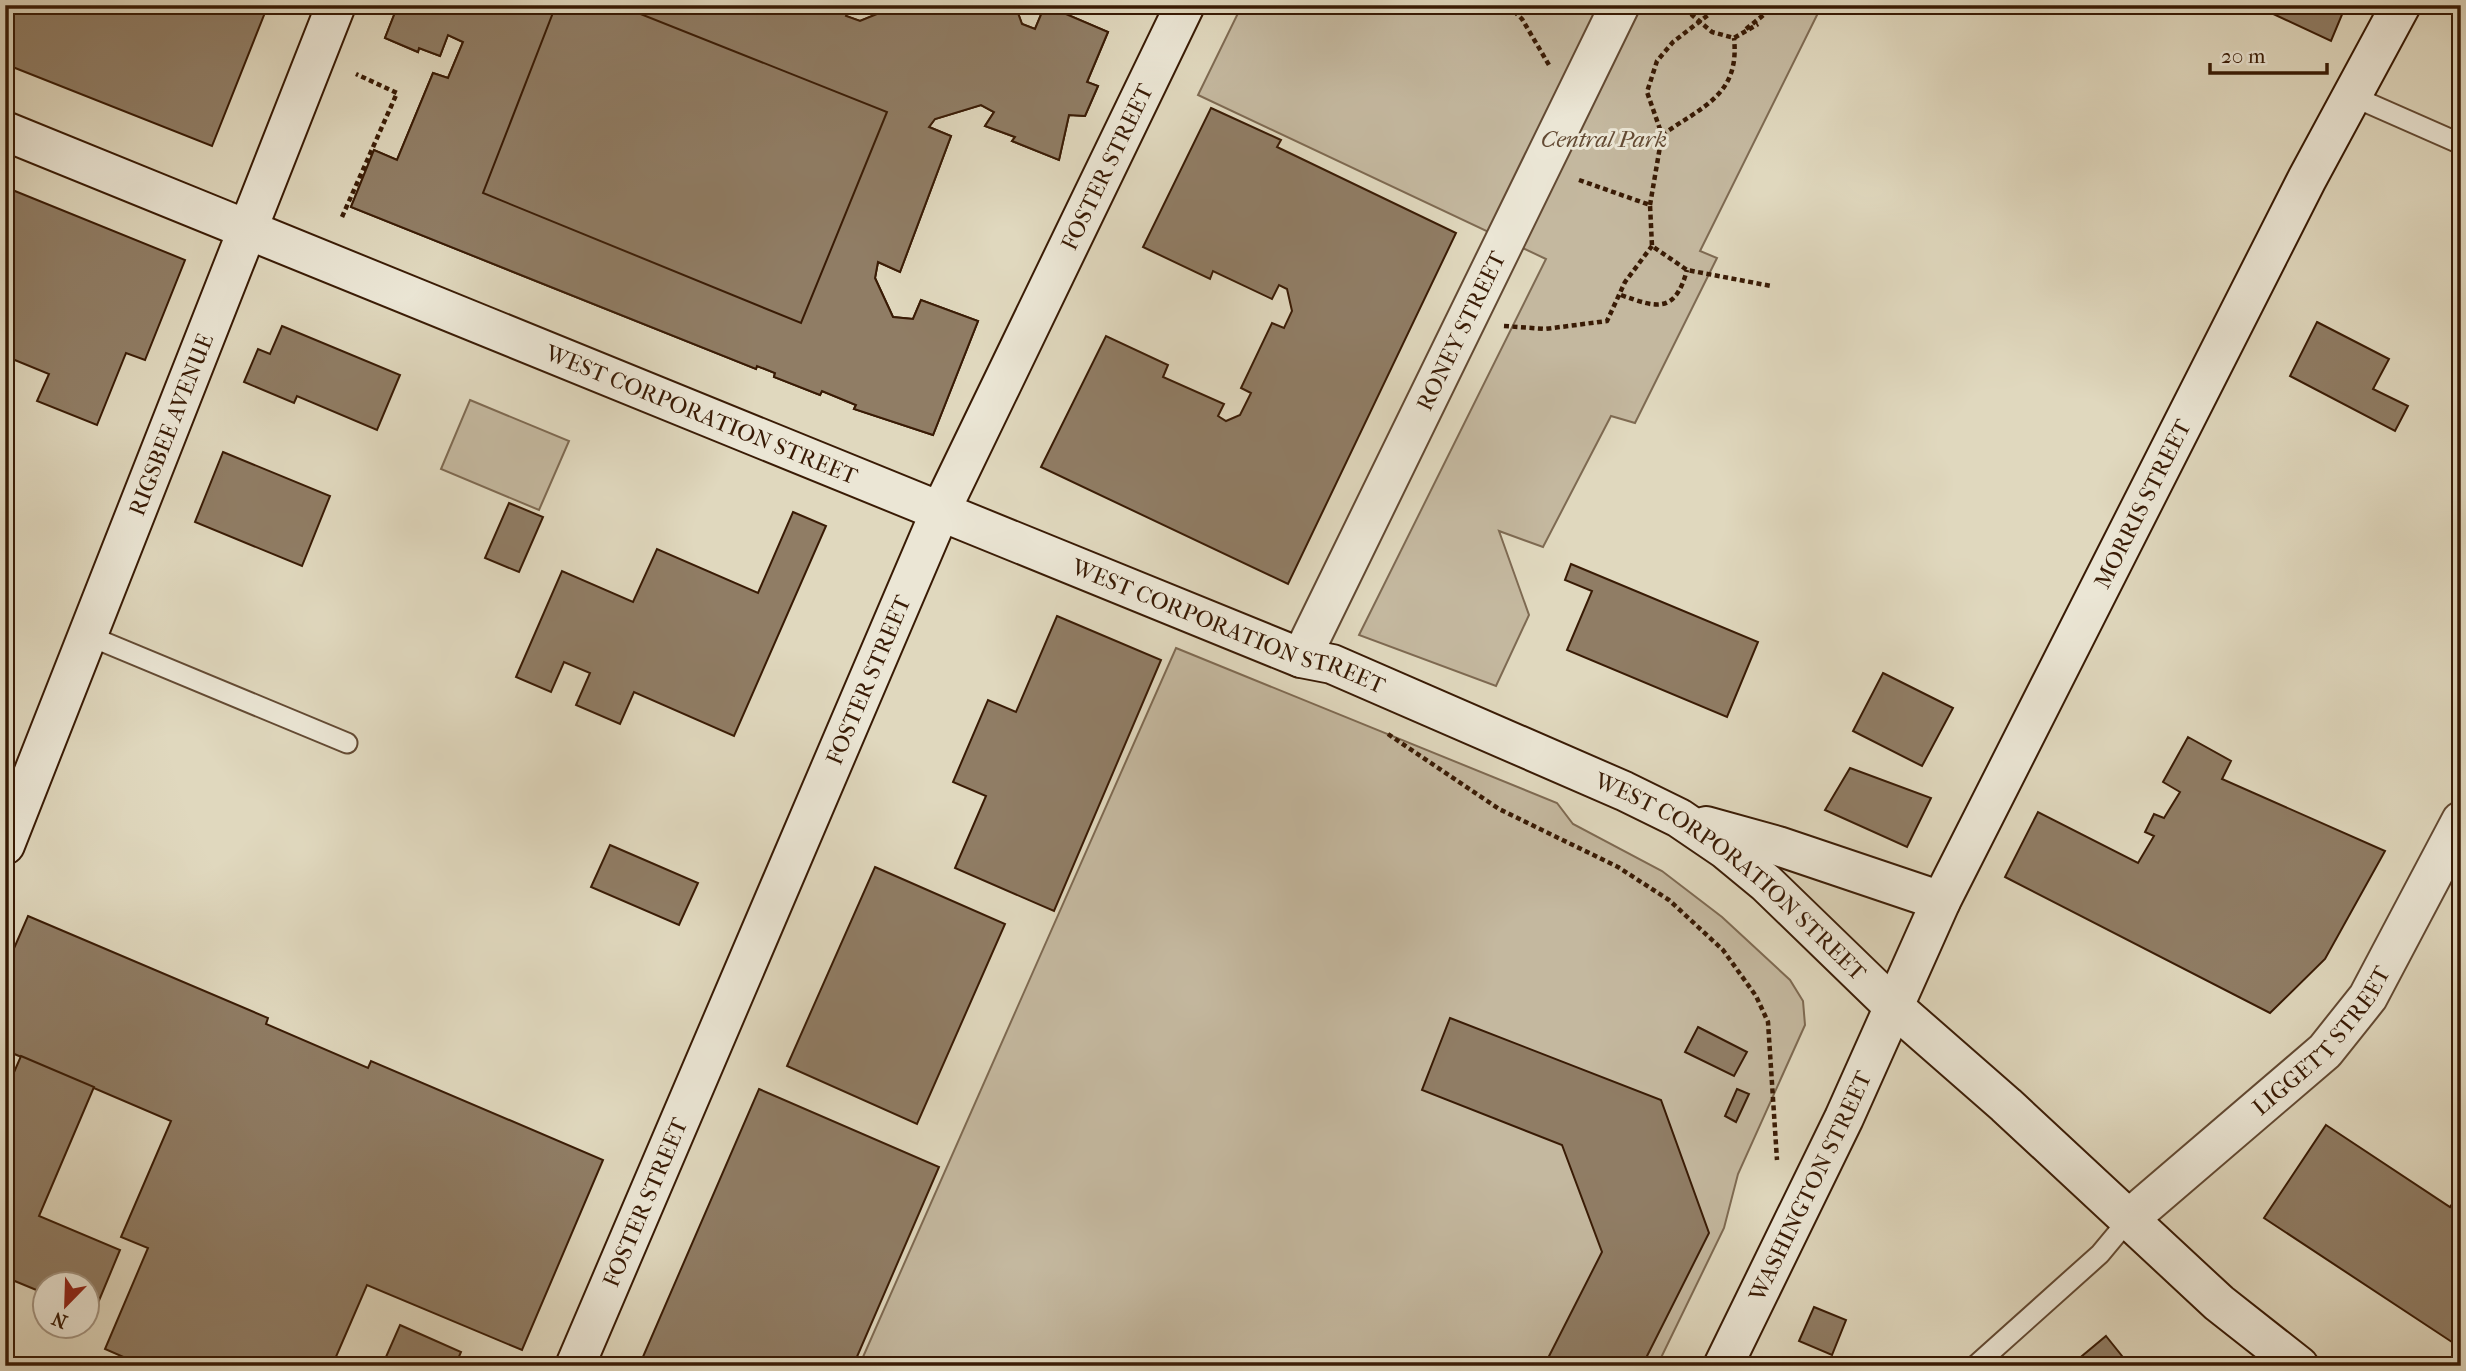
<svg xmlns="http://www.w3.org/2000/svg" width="2466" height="1371" font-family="'IM FELL French Canon',serif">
	<rect width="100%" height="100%" fill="#e0d8be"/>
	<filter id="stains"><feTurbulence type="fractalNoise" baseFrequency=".00286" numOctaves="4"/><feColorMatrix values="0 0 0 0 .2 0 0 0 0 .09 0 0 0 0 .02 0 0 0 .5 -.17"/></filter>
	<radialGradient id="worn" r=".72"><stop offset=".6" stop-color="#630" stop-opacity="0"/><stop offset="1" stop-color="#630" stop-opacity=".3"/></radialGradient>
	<g fill="#c4b89f" stroke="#7e6a52" stroke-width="2">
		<path d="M 1242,5 L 1822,5 L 1700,251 L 1717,258 L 1635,423 L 1611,416 L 1543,547 L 1499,531 L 1529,615 L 1496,686 L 1359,635 L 1546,259 L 1198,95 Z"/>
		<path d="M 470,400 L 569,441 L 539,510 L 441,469 Z"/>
		<path d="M 1176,648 L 1557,803 L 1573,824 L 1662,871 L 1722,917 L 1790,980 L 1803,1001 L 1805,1025 L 1738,1174 L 1724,1228 L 1657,1366 L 859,1366 Z"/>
	</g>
	<g fill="#907d65" stroke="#391b05" stroke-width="2">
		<path d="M 5,5 L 268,5 L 212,146 L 5,64 Z"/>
		<path d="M 398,5 L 533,5 L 461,185 L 801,323 L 895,92 L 686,5 L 850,5 L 846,16 L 860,21 L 899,5 L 1015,5 L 1022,24 L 1035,29 L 1045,5 L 1108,32 L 1087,82 L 1098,86 L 1085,116 L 1069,115 L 1059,160 L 1012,141 L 1015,137 L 985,126 L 994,112 L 981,105 L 935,119 L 929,127 L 951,136 L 900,272 L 878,262 L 875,278 L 893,317 L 913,319 L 921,300 L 978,321 L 933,435 L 854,409 L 856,405 L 822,391 L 820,395 L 774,377 L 775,373 L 757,366 L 756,369 L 351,207 L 374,150 L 397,160 L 433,73 L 448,78 L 463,42 L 448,35 L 440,56 L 419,48 L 418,52 L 385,38 Z"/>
		<path d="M 398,5 L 850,5 L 846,16 L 860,21 L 899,5 L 1015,5 L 1022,24 L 1035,29 L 1045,5 L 1108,32 L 1087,82 L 1098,86 L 1085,116 L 1069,115 L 1059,160 L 1012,141 L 1015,137 L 985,126 L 994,112 L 981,105 L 935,119 L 929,127 L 951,136 L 900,272 L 878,262 L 875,278 L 893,317 L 913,319 L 921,300 L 978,321 L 933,435 L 854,409 L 856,405 L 822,391 L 820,395 L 774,377 L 775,373 L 757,366 L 756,369 L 351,207 L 374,150 L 397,160 L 433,73 L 448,78 L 463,42 L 448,35 L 440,56 L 419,48 L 418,52 L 385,38 Z"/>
		<path d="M 556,5 L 618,5 L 887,112 L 801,323 L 483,193 Z"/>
		<path d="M 2254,5 L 2346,5 L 2331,41 Z"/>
		<path d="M 1211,108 L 1281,140 L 1277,147 L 1456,233 L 1288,584 L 1041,467 L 1106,336 L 1168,365 L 1163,377 L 1224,404 L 1218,416 L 1226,421 L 1240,415 L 1251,393 L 1241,388 L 1272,323 L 1284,328 L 1292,311 L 1287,289 L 1279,285 L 1272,299 L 1213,271 L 1210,279 L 1143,247 Z"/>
		<path d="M 5,187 L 185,260 L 145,360 L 126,353 L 97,425 L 37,401 L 49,374 L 5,356 Z"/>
		<path d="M 2317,322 L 2389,359 L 2373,389 L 2408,406 L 2395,431 L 2290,376 Z"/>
		<path d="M 282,326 L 400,375 L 377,430 L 297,396 L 294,403 L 244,382 L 258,349 L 270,354 Z"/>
		<path d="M 223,452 L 330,496 L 302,566 L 195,522 Z"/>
		<path d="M 509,503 L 543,517 L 519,572 L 485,558 Z"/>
		<path d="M 793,512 L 826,526 L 734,736 L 634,692 L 620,724 L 576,705 L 590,673 L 564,662 L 551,692 L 516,677 L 562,571 L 633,602 L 657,549 L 758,593 Z"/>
		<path d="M 1571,564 L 1758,642 L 1727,717 L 1567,650 L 1592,591 L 1565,580 Z"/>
		<path d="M 1057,616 L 1161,660 L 1054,911 L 955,868 L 986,796 L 953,782 L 988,700 L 1016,712 Z"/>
		<path d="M 1883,673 L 1953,708 L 1922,766 L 1853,731 Z"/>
		<path d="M 2188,737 L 2231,761 L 2222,779 L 2385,851 L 2325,959 L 2270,1013 L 2005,877 L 2038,812 L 2138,863 L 2154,836 L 2145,832 L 2154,814 L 2164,818 L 2180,792 L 2163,782 Z"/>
		<path d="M 1850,768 L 1931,798 L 1907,847 L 1825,810 Z"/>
		<path d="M 610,845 L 698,883 L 679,925 L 591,887 Z"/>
		<path d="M 875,867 L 1005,924 L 917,1124 L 787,1066 Z"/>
		<path d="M 28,916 L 268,1018 L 266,1024 L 368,1068 L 371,1061 L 603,1160 L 522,1350 L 367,1285 L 332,1366 L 144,1366 L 105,1349 L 148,1248 L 121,1237 L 171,1121 L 5,1050 L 5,969 Z"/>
		<path d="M 1450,1018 L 1661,1100 L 1709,1233 L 1642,1366 L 1544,1366 L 1602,1252 L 1562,1145 L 1422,1090 Z"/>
		<path d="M 1698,1027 L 1747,1052 L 1734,1076 L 1685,1052 Z"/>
		<path d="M 21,1056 L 94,1087 L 39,1216 L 120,1250 L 93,1315 L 88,1312 L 88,1284 L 46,1284 L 46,1294 L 5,1277 L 5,1093 Z"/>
		<path d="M 759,1089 L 939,1167 L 853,1366 L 639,1366 Z"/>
		<path d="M 1737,1089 L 1749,1094 L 1736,1122 L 1725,1116 Z"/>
		<path d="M 2326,1125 L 2450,1207 L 2461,1191 L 2461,1348 L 2264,1218 Z"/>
		<path d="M 1814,1307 L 1846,1320 L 1832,1355 L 1799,1341 Z"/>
		<path d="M 400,1325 L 461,1352 L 455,1366 L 382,1366 Z"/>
		<path d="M 2106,1336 L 2130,1366 L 2070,1366 Z"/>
	</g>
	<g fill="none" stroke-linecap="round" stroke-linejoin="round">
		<g stroke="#634a33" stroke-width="23">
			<g id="lane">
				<path d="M 2352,96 L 2461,144"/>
				<path d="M 87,635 L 347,743"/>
				<path d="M 1975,1366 L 2100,1254 L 2130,1218"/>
			</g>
		</g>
		<g stroke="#634a33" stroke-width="42">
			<g id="street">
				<path id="s1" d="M 1301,658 L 1620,5"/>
				<path id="s2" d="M 2130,1218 L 2325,1051 L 2368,997 L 2461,821"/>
			</g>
		</g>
		<g stroke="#391b05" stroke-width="42">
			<g id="secondary">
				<path id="s3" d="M 5,131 L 1301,658 L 1332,664 L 1624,791 L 1679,818 L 1726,850 L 1766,883 L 1894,1007 L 2006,1105 L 2219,1303 L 2299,1366"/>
				<path d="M 1706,826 L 1778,846 L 1941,901"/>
				<path id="s4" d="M 5,845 L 336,5"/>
				<path id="s5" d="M 575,1366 L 940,512 L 1185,5"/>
				<path id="s6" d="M 1723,1366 L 1844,1118 L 1941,901 L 2307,179 L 2401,5"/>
			</g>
		</g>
		<g stroke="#391b05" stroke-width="4.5" stroke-dasharray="5 3.5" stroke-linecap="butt">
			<path d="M 1508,5 L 1522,19 L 1549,65"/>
			<path d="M 1693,5 L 1692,15 L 1712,32 L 1734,38 L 1758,24"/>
			<path d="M 1746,29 L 1766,13 L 1767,5"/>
			<path d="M 1662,135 C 1703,106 1740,95 1734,38"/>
			<path d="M 1579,180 L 1650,205 L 1652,246 L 1687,270 L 1771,286"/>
			<path d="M 1650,205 L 1662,135 L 1647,92 L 1657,61 L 1673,42 L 1721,5"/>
			<path d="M 342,217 L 397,93 L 356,74"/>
			<path d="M 1621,295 C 1657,308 1675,314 1687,270"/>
			<path d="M 1504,326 L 1545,329 L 1607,321 L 1625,282 L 1652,246"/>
			<path d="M 1388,734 L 1499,809 L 1618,867 L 1669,900 L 1723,950 L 1756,996 L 1768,1022 L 1777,1160"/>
		</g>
		<use href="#lane" stroke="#ebe6d5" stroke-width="19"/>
		<use href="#street" stroke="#ebe6d5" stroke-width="38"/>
		<use href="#secondary" stroke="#ebe6d5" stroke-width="38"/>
	</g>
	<g text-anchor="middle" stroke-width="6" stroke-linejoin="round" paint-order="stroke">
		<g font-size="23" font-style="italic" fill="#634a33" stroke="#ebe6d5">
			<text x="1604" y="147">Central Park</text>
		</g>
		<g font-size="23" fill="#391b05" stroke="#ebe6d5">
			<text dy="8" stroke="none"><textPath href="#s5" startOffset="1312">FOSTER STREET</textPath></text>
			<text dy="8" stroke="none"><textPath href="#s1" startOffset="364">RONEY STREET</textPath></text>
			<text dy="8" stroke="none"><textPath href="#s3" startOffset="752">WEST CORPORATION STREET</textPath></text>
			<text dy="8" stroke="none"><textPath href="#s4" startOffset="452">RIGSBEE AVENUE</textPath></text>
			<text dy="8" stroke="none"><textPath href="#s6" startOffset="959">MORRIS STREET</textPath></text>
			<text dy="8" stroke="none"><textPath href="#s3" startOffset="1320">WEST CORPORATION STREET</textPath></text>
			<text dy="8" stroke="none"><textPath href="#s5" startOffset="746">FOSTER STREET</textPath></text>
			<text dy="8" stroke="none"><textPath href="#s3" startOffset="1886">WEST CORPORATION STREET</textPath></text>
			<text dy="8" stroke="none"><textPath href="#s2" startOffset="262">LIGGETT STREET</textPath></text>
			<text dy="8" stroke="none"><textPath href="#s6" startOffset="200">WASHINGTON STREET</textPath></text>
			<text dy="8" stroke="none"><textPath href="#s5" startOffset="178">FOSTER STREET</textPath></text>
		</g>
	</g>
	<rect width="2466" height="1371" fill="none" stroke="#e0d8be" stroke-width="28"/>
	<rect x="7" y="7" width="2452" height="1357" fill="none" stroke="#391b05" stroke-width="3.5"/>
	<rect x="14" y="14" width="2438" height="1343" fill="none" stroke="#391b05" stroke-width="2"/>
	<g transform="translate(66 1305) rotate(203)"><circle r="33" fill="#ebe6d5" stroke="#a49582" stroke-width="2"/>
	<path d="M0-5L12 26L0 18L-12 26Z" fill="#8f2418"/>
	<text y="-10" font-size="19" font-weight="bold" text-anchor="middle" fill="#391b05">N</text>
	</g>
	<path d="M2210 63v10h117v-10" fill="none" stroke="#391b05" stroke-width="3.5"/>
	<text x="2221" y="63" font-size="21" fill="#391b05" stroke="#ebe6d5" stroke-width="5" paint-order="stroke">20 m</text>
	<rect width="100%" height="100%" filter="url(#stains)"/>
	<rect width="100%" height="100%" fill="url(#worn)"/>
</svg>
